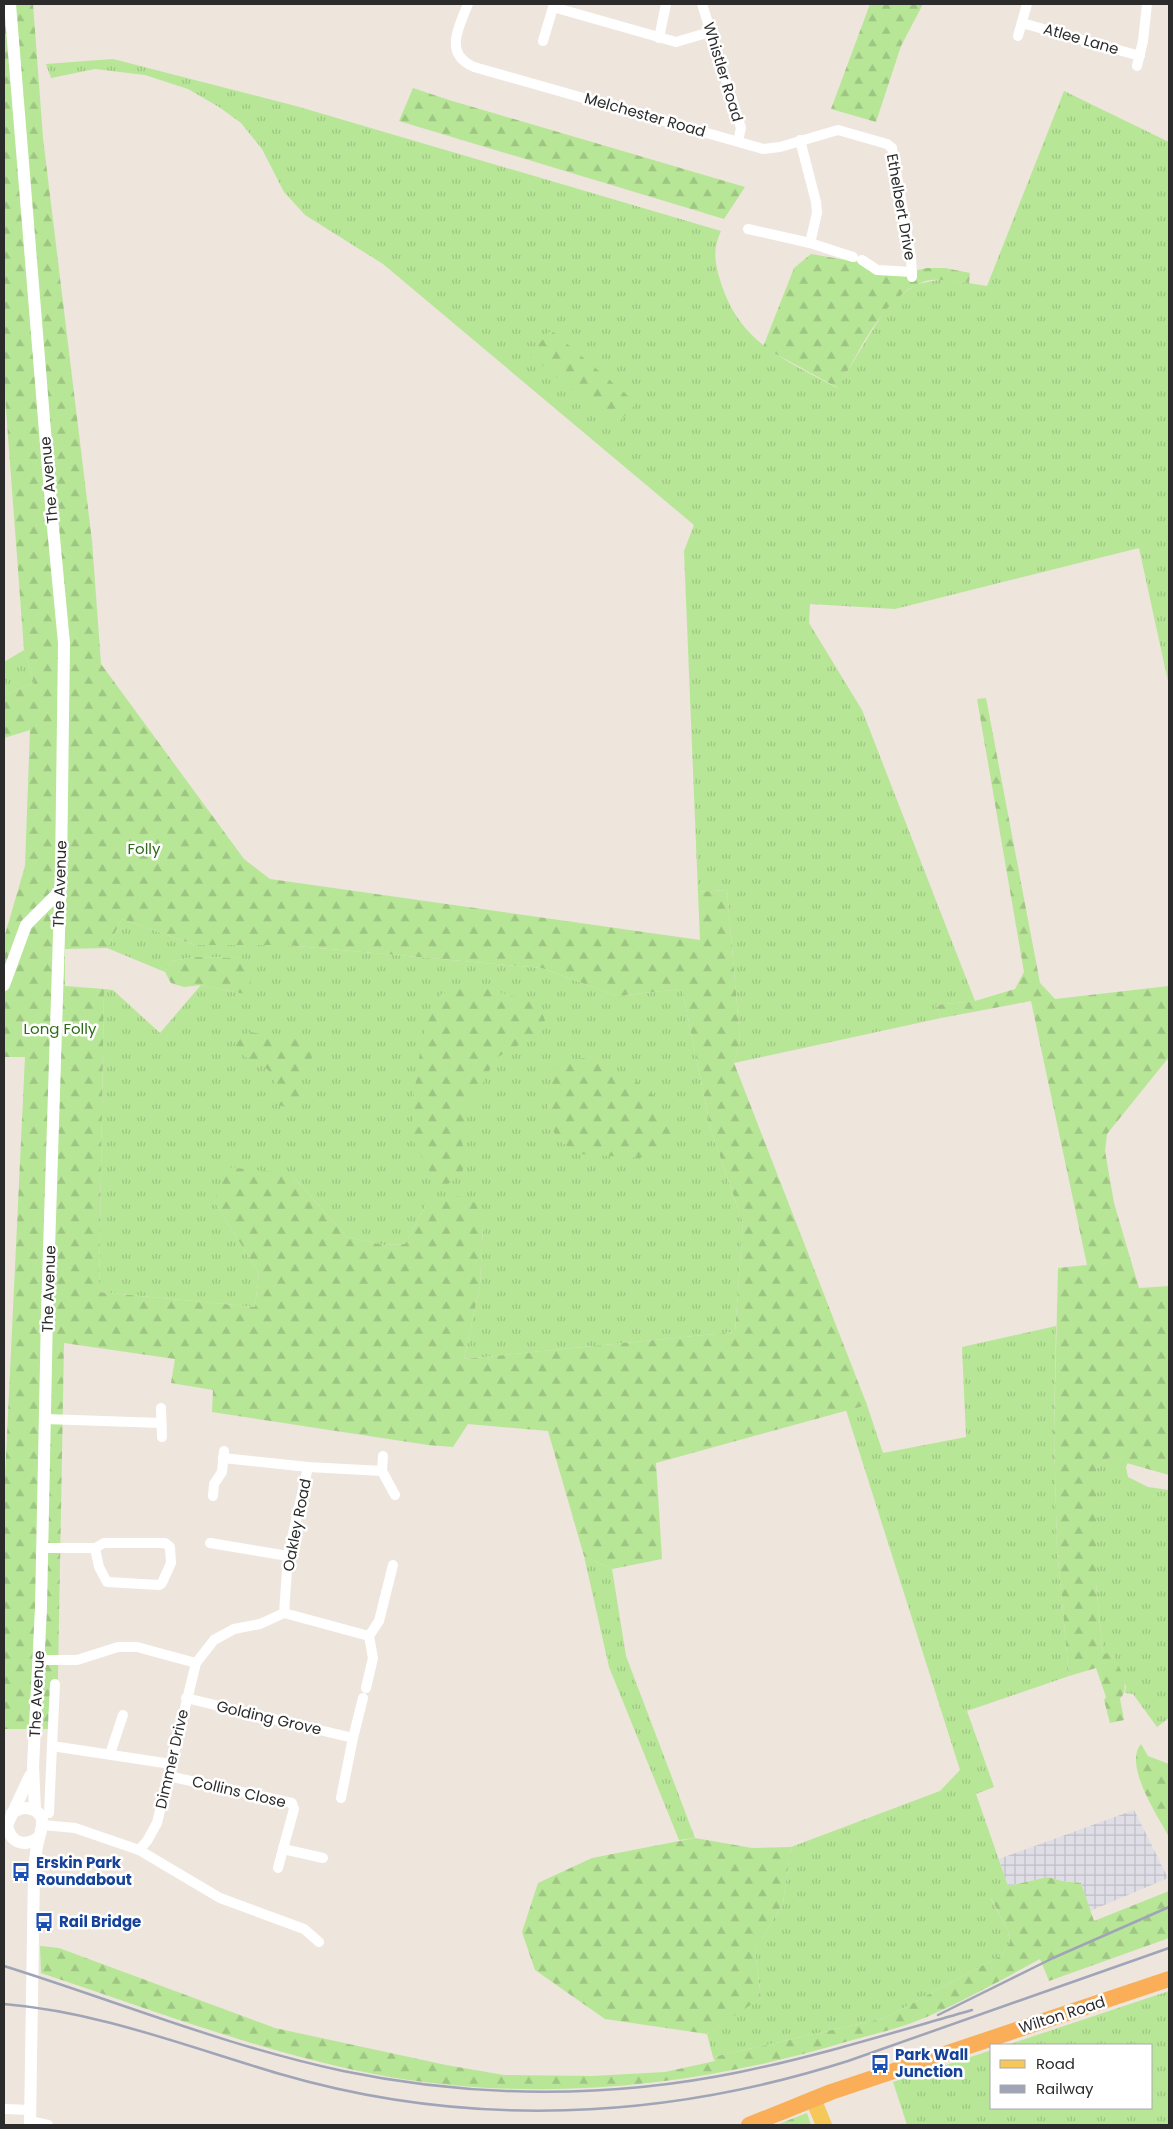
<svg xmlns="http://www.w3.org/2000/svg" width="1173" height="2129" font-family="Poppins,sans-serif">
	<defs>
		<pattern id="industrial-grid" width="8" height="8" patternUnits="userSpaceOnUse" patternTransform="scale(1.25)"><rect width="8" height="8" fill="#dfdde6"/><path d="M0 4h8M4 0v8" fill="none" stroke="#c0bec5"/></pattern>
		<pattern id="grass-tufts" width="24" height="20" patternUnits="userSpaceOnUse" patternTransform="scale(1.25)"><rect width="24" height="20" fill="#b7e697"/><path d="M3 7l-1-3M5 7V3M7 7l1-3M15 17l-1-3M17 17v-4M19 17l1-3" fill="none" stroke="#9ec582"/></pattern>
		<pattern id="forest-firs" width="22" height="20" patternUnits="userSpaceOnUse" patternTransform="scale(1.25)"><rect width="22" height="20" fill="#b7e697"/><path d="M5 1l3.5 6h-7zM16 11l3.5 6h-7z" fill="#9ec582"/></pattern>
	</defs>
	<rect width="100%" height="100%" fill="#eee5dd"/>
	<path fill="url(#industrial-grid)" d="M 1134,1810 L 1168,1878 L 1090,1911 L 1081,1883 L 1062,1881 L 1048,1877 L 1008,1886 L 999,1859 Z"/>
	<g fill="url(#grass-tufts)">
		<path d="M 113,59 L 296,106 L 721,231 C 712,251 715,263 721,283 C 741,345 785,359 837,388 L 889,303 L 917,284 L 943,279 L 987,286 L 1064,91 L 1169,142 L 1169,686 L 1139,548 L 895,609 L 810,604 L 809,623 L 862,710 L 975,1001 L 936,1005 L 941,1018 L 734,1063 L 740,1039 L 727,890 L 698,892 L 684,551 L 694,525 L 383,264 L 305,215 L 284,192 L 262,149 L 241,123 L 219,107 L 188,89 L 145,75 L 95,69 L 51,78 L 46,64 Z"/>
		<path d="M 24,650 L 34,683 L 4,695 L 4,662 Z"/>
		<path d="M 122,919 L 195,945 L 285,945 L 542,968 L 616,996 L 682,989 L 711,1130 L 743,1223 L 735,1332 L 464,1359 L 480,1285 L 483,1225 L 428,1201 L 405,1244 L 383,1245 L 347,1237 L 291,1174 L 214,1201 L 259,1273 L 255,1307 L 99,1292 L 104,989 L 113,990 L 160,1033 L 201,985 L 244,994 L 243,958 L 194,957 L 172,961 L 165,972 L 107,948 Z"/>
		<path d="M 1056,1326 L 1054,1432 L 1057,1549 L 1069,1676 L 967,1711 L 994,1787 L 976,1794 L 1008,1886 L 991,1899 L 1008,1931 L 1010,1942 L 1002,1955 L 885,2018 L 713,2057 L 707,2034 L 761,1997 L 755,1951 L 783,1903 L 791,1847 L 940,1791 L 960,1770 L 846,1410 L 867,1405 L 883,1453 L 966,1437 L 962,1347 Z"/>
		<path d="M 1109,1458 L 1128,1462 L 1126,1467 L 1128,1477 L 1148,1487 L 1169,1490 L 1169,1718 L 1157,1727 L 1133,1694 L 1125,1693 L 1126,1686 L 1103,1654 L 1096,1584 L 1096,1469 Z"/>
		<path d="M 584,1556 L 612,1569 L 626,1656 L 695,1838 L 679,1840 L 609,1667 Z"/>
		<path d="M 1169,1991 L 1169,2125 L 907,2125 L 893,2082 L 992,2050 L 992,2108 L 1152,2108 L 1152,2045 L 1007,2045 Z"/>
	</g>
	<g fill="url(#forest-firs)" fill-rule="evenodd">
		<path d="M 4,4 L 33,4 L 43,138 L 92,541 L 101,664 L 244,859 L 270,879 L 700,940 L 698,892 L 727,890 L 740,1039 L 734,1063 L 867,1405 L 656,1463 L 662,1559 L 612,1569 L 584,1556 L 548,1431 L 468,1424 L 453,1447 L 428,1445 L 212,1412 L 213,1390 L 171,1383 L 175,1359 L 64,1343 L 57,1729 L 4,1729 L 4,1498 L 25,1057 L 4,1057 L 4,938 L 25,866 L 30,730 L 4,738 L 4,695 L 34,683 L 24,650 L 4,383 ZM 122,919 L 195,945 L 285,945 L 542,968 L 616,996 L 682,989 L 711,1130 L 743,1223 L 735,1332 L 464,1359 L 480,1285 L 483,1225 L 476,1203 L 459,1196 L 428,1201 L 405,1244 L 383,1245 L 347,1237 L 291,1174 L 227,1167 L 214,1201 L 259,1273 L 255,1307 L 99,1292 L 104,989 L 65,986 L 65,949 L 107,948 Z"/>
		<path d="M 870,4 L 923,4 L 901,46 L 876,122 L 831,109 Z"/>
		<path d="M 413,88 L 449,100 L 745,187 L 724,219 L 399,121 Z"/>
		<path d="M 811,254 L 881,266 L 904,273 L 927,268 L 945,268 L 970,273 L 969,283 C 952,281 931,276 916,285 C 880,303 858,354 838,388 L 763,347 L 794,268 Z"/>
		<path d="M 551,330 L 636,403 L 614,428 L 530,354 Z"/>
		<path d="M 986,698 L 1040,983 L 1055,999 L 1169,986 L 1169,1057 L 1107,1134 L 1105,1151 L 1114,1203 L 1139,1288 L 1169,1286 L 1169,1475 L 1109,1458 L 1096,1469 L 1096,1584 L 1103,1654 L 1113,1652 C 1118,1667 1132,1686 1120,1699 L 1124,1720 L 1110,1723 L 1104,1700 L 1106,1697 L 1096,1668 L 1069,1676 L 1057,1549 L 1054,1432 L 1058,1268 L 1087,1265 L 1031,1001 L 941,1018 L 936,1005 L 975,1001 L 1015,989 L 1024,972 L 977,699 Z"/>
		<path d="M 194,957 L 243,958 L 249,968 L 251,986 L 244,994 L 201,985 L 184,987 L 171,983 L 165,972 L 172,961 Z"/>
		<path d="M 483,987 L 538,1004 L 545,1020 L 538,1034 L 496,1058 L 466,1114 L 461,1139 L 467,1159 L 461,1175 L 445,1186 L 430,1172 L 413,1140 L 412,1109 L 421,1045 L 429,1013 L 441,994 L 459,989 Z"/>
		<path d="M 249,1032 L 300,1039 L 312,1044 C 315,1058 309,1065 300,1074 L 303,1098 L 294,1110 L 279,1105 L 273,1075 L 263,1065 L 244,1056 L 235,1044 Z"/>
		<path d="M 583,1058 C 606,1065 631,1075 650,1092 C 659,1100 663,1115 672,1124 L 671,1139 L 659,1149 L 640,1158 L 580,1154 L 558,1140 L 547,1118 L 549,1088 L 559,1064 Z"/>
		<path d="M 1141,1744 L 1148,1756 L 1169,1764 L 1169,1837 C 1158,1816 1123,1765 1141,1744 Z"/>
		<path d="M 695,1838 L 752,1848 L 791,1847 L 783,1903 L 755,1951 L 761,1998 L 707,2034 L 605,2019 L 535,1970 L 522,1932 L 538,1883 L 592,1858 Z"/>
		<path d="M 1048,1877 L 1062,1881 L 1081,1883 L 1094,1921 L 1169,1891 L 1169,1938 L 1049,1981 L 1040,1959 C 999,1981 957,2005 914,2022 C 893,2030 870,2035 849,2041 C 701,2086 544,2103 390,2077 C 271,2056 156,2011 41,1973 L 40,1946 L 59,1948 L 275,2028 L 446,2065 L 504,2075 L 592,2076 L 665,2072 L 715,2061 L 713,2057 L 885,2018 L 1002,1955 L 1010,1942 L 1008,1931 L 991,1898 L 1008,1886 Z"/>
		<path d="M 807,2113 L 811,2125 L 776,2125 Z"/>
	</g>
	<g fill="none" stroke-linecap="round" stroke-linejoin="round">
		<g stroke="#fff" stroke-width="10">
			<path d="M 468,4 C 459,27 443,54 474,67 L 763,149 L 780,147 L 838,130 L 887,144 L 892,148 L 911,257 L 912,277"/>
			<path d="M 702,4 L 741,128 L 738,141"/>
			<path d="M 553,7 L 676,42 L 710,32"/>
			<path d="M 1022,23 L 1140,56"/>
			<path d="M 1018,36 L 1027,4"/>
			<path d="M 659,38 L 666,4"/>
			<path d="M 543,41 L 554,4"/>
			<path d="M 1137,66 L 1143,41 L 1147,4"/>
			<path d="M 800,140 L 816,202 L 817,213 L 810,243"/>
			<path d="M 748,229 L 810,243 L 853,257"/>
			<path d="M 862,260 L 877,270 L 912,272"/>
			<path d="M 161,1408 L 162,1437"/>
			<path d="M 45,1419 L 161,1423"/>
			<path d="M 223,1458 L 308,1467 L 382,1471 L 395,1495"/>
			<path d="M 382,1471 L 383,1456"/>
			<path d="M 213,1496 L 214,1484 L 222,1472 L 224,1451"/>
			<path d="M 210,1543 L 288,1556"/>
			<path d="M 43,1548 L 95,1548 L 104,1543 L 165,1543 L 170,1547 L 171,1563 L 162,1583 L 159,1585 L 107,1582 L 99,1567 L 95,1548"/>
			<path d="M 284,1613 L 288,1556 L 308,1467"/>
			<path d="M 369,1636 L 379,1621 L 393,1565"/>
			<path d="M 39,1660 L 77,1660 L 118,1647 L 137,1647 L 196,1663"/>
			<path d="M 186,1698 L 353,1738 L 363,1698"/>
			<path d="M 52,1746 L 55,1684"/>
			<path d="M 110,1754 L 123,1715"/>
			<path d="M 168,1776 L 292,1803 L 294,1809 L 283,1849 L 323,1858"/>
			<path d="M 341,1798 L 353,1738"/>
			<path d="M 49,1813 L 52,1746 L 171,1764"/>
			<path d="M 43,1825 L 75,1828 L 139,1850 L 220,1898 L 304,1929 L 319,1942"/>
			<path d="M 139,1850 L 147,1841 L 157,1823 L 196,1663 L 214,1640 L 234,1629 L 260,1624 L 284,1613 L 369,1636 L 373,1658 L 366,1688"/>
			<path d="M 278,1868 L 283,1849"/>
			<path d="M 4,2109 L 30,2110"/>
			<path d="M 30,2121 L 48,2125"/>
		</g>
		<g stroke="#fff" stroke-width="12">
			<path d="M 10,4 L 52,517 L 64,643 L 61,872 L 47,1313 L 41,1608 L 33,1766 L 35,1810"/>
			<path d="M 4,985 L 26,925 L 60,891"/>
			<path d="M 30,1776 L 7,1825 C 10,1843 25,1848 39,1837"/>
			<path d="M 12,1813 C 18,1809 24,1806 31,1809 C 47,1814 42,1827 39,1838 C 36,1848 35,1860 34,1870 L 30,2125"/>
		</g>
		<path stroke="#f6c759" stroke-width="16" d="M 813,2099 L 824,2125"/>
		<path stroke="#faae58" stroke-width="16" d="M 749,2125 L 831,2092 L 1169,1979"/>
		<g stroke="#9fa4b6" stroke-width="2.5">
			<path d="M 4,1966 C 116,2001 229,2047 343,2071 C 473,2098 609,2099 740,2072 C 818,2056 895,2032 972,2010"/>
			<path d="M 4,2004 C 100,2012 188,2047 280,2074 C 468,2129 663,2120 848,2061 L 1169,1948"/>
			<path d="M 938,2015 L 1053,1958 L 1169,1907"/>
		</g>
	</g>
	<defs>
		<g id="bus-bare" transform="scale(1.5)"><path d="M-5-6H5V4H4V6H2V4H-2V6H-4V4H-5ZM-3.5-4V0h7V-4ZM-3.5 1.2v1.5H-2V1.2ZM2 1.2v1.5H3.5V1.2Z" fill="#1a4fb4" stroke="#fff" stroke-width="2.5" paint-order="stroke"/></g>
	</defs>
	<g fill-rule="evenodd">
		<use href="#bus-bare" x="21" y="1872"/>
		<use href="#bus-bare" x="44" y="1922"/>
		<use href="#bus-bare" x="880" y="2064"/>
	</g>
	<g text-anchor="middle" stroke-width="5" stroke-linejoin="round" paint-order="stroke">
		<g font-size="15" fill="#2b2b2b" stroke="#fff">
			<text transform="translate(1081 39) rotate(16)" y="5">Atlee Lane</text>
			<text transform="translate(723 72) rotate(73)" y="5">Whistler Road</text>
			<text transform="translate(645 115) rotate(16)" y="5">Melchester Road</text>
			<text transform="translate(901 207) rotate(80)" y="5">Ethelbert Drive</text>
			<text transform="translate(49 480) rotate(-95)" y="5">The Avenue</text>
			<text transform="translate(60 884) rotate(-88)" y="5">The Avenue</text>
			<text transform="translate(49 1289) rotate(-88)" y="5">The Avenue</text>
			<text transform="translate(297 1525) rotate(-79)" y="5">Oakley Road</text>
			<text transform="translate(37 1694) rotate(-87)" y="5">The Avenue</text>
			<text transform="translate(269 1718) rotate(13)" y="5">Golding Grove</text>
			<text transform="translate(172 1759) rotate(-77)" y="5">Dimmer Drive</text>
			<text transform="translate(239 1792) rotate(13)" y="5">Collins Close</text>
			<text transform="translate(1062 2015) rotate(-18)" y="5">Wilton Road</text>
		</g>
		<g font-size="15" fill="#2e6c17" stroke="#fff">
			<text x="144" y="854">Folly</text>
			<text x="60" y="1034">Long Folly</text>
		</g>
		<g font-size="15" font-weight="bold" fill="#164399" stroke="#fff" text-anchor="start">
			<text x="36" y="1868">Erskin Park<tspan x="36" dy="17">Roundabout</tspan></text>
			<text x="59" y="1927">Rail Bridge</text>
			<text x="895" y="2060">Park Wall<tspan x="895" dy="17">Junction</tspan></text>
		</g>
	</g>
	<rect width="1173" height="2129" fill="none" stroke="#2b2b2b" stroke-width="10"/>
	<rect x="990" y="2044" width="162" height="65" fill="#ffffff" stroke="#aaaaaa"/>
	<rect x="1000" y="2060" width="25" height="8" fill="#f6c759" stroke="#aaaaaa"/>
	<text x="1036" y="2069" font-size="15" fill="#2b2b2b">Road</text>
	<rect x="1000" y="2085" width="25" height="8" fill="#9fa4b6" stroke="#aaaaaa"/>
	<text x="1036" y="2094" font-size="15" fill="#2b2b2b">Railway</text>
</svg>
